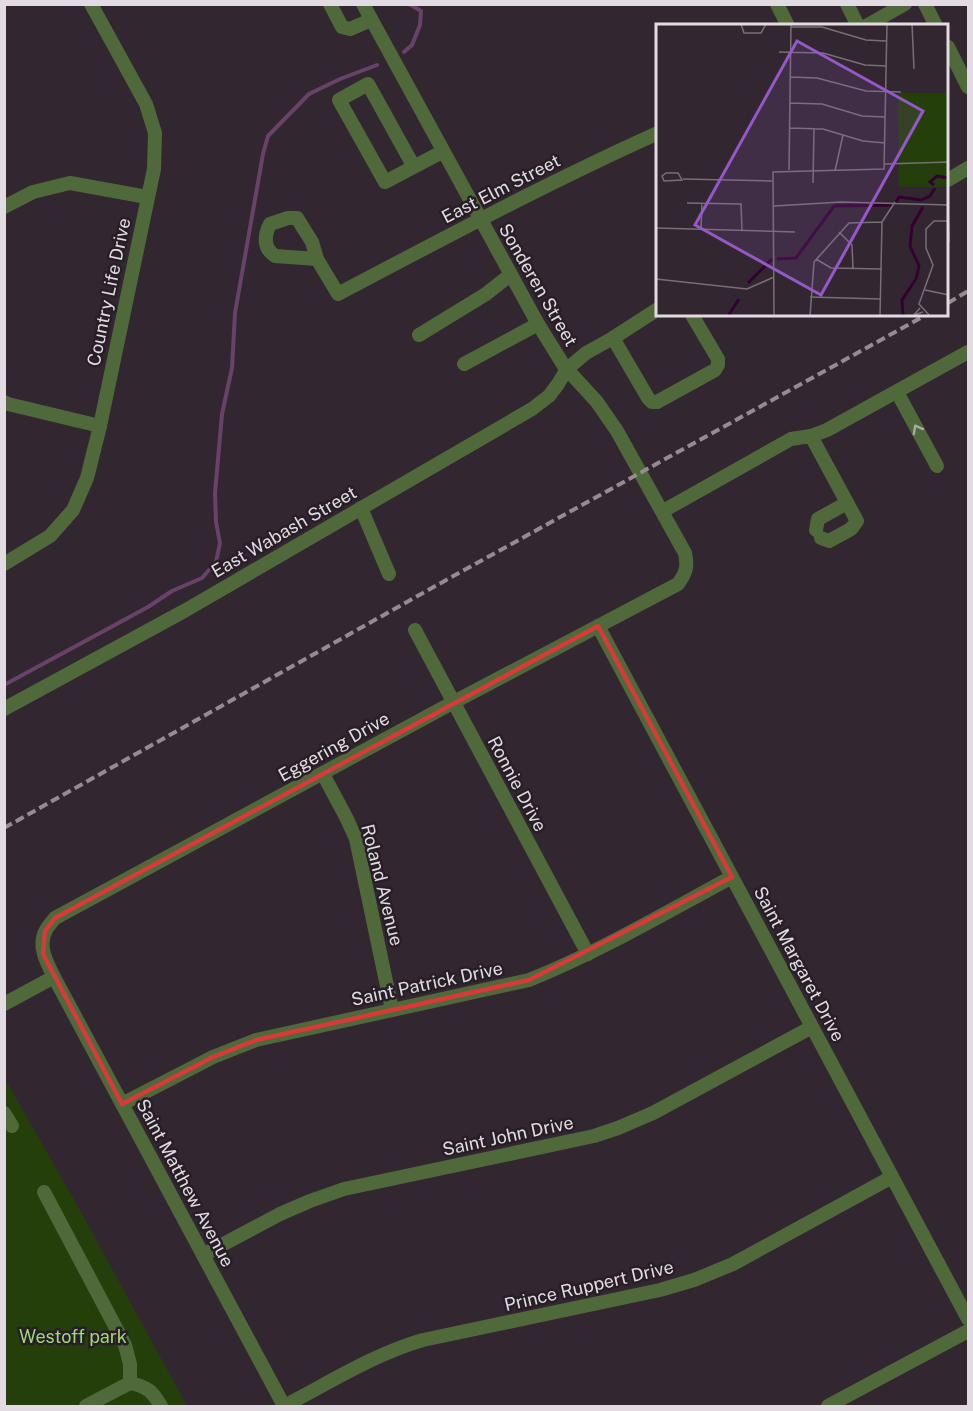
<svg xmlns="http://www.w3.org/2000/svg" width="973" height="1411" font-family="'Public Sans',sans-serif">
	<rect width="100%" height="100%" fill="#322731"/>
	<path fill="#253f0a" d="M 4,1077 L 81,1212 L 187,1406 L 5,1406 Z"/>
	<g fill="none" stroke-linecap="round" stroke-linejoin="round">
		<g stroke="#684267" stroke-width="4">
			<path d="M 404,52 L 412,45 L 420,25 L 421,11 L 409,4"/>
			<path d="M 4,685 L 148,607 L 172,591 L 202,578 L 216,562 L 220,543 L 216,522 L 215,493 L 222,414 L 232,368 L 235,313 L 263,154 L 268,136 L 309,94 L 340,79 L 377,65"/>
		</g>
		<g stroke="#4f693b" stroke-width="14">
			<path d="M 330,4 L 342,27 L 350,29 L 371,20"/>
			<path d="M 363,4 L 538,324 L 564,366 L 597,402 L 617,431 L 685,553 C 688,567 686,573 678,584 L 454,702 L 55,918 C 52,922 48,926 46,930 C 37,946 47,963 54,977 L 284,1406 C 329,1383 374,1354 423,1340 L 660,1290 L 694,1280 L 733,1264 L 892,1177"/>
			<path d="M 777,4 L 788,26"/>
			<path d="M 847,4 L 858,26"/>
			<path d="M 925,4 L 936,26"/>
			<path d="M 866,26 L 905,4"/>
			<path d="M 948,47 L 968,87"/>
			<path d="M 414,167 L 368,84 L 339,100 L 385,182 L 442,152"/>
			<path d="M 948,180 L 968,168"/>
			<path d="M 4,207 L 33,192 L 70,183 L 147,197"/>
			<path d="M 317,259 L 312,242 L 297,218 L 288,218 L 270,224 C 264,236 263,248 275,256 L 317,259 L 338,294 C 444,238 549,182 658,133"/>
			<path d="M 419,335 L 486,294 L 510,275"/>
			<path d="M 613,338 L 648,398 L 652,402 L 657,402 L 715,370 L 718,365 L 718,359 L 692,315"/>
			<path d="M 464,364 L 538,324"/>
			<path d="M 897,392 L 937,466"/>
			<path d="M 4,402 L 8,404 L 100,426"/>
			<path d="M 811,436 L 857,521 L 851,529 L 829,541 L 821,538"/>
			<path d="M 361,508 L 389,574"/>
			<path d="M 663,511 L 791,439 L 811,436 L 827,430 L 968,352"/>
			<path d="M 816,530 L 818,519 L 847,503"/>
			<path d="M 4,564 L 50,536 L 73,510 L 87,478 L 100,426 L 154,169 L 155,133 L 146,104 L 91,4"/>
			<path d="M 598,626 L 968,1319"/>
			<path d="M 415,630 L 588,954"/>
			<path d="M 4,709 L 186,610 L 532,409 L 549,396 L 558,384 L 567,369 L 586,353 L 613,338 L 658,309"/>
			<path d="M 323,774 L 347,819 L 356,839 L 392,1010"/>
			<path d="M 4,1004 L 54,977"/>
			<path d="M 122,1104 L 213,1057 L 256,1040 L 529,980 C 599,952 665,913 732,877"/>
			<path d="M 4,1113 L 12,1126"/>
			<path d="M 44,1192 L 125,1345 L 130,1364 L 130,1383"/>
			<path d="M 203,1255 L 280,1214 L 310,1201 L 344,1189 L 594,1136 L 618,1128 L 653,1113 L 812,1027"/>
			<path d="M 86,1406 L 130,1383 C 148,1387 152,1391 161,1406"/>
			<path d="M 828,1406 L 968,1331"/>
		</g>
		<g stroke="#948b93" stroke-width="4" stroke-dasharray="9 4.5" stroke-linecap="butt">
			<path d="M 948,303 L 968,291"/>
			<path d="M 4,828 L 439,584 L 926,315"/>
		</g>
	</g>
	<defs><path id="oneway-chevron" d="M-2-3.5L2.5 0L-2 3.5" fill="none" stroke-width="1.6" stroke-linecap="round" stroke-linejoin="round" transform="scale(1.5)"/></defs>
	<use stroke="#a7ad9f" href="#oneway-chevron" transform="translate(917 429) rotate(-119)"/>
	<path fill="none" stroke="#d73a3a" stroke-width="4.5" stroke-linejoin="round" d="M 598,626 L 732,877 L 529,980 L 256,1040 L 213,1057 L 122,1104 L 43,954 L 45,931 L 55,918 Z"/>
	<g text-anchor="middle" stroke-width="5" stroke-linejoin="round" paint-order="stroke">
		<g font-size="18" fill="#e2dbe1" stroke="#281e27">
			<text transform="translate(501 189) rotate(-27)" y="6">East Elm Street</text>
			<text transform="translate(538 285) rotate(60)" y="6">Sonderen Street</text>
			<text transform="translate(109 292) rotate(-78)" y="6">Country Life Drive</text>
			<text transform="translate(284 532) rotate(-30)" y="6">East Wabash Street</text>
			<text transform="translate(334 747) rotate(-29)" y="6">Eggering Drive</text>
			<text transform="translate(517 784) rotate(62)" y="6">Ronnie Drive</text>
			<text transform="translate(382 885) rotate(76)" y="6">Roland Avenue</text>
			<text transform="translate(799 964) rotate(62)" y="6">Saint Margaret Drive</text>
			<text transform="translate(427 984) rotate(-12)" y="6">Saint Patrick Drive</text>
			<text transform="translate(508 1136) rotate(-12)" y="6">Saint John Drive</text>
			<text transform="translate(185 1183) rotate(62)" y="6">Saint Matthew Avenue</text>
			<text transform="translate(589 1286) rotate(-13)" y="6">Prince Ruppert Drive</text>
		</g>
		<g font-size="18" fill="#a1d776" stroke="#281e27">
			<text x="73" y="1343">Westoff park</text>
		</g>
	</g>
	<g transform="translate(656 24)">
		<rect width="292" height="292" fill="#322731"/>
		<path d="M 242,69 L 292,69 L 292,163 L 243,163 Z" fill="#253f0a"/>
		<path fill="none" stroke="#340033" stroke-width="3" d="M 278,161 L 274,158 L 281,152 L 293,154M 240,178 L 243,173 L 265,176 L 274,172 L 279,164M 121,235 L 140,234 L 178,182 L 237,181M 92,259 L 116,235M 72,292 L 83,275M 247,292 L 246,276 L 260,255 L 263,242 L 254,222 L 256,202 L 267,183"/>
		<path fill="none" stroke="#786f77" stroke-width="1.5" d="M 85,0 L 88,9 L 105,9 L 110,0M 256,0 L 258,45M 135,3 L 166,3 L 210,16 L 230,17M 123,28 L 167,29 L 209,41 L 230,42M 134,53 L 161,54 L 210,67 L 245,68M 134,79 L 166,80 L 206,92 L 229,93M 133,104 L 167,105 L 207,117 L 229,119M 229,140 L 293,138M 133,146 L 135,0M 179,147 L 187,111M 10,149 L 22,149 L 26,156 L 8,157 L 6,152 ZM 27,155 L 116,157M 157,159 L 158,104M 31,179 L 85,180 L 86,206M 292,181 L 293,218M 118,182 L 185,178 L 293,181M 226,198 L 239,178M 0,204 L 139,208M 45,204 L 46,179M 183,208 L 196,221 L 197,244M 160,235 L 175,244 L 226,245M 0,255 L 91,265 L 118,253M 269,266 L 293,271M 154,273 L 225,275M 264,284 L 258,291 L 267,288M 118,292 L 117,148 L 228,145 L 231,0M 154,292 L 158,238 L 193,199 L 226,198M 224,292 L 226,198M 274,292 L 263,280 L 277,241 L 270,224 L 270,205 L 278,197 L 293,197"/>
		<path fill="#9558c8" fill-opacity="0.15" stroke="#9558c8" stroke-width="3" d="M 141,17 L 267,87 L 165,271 L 39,201 Z"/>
		<rect width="292" height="292" fill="none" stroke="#e2dbe1" stroke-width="3"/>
	</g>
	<rect width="973" height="1411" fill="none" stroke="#e2dbe1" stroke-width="12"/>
</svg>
